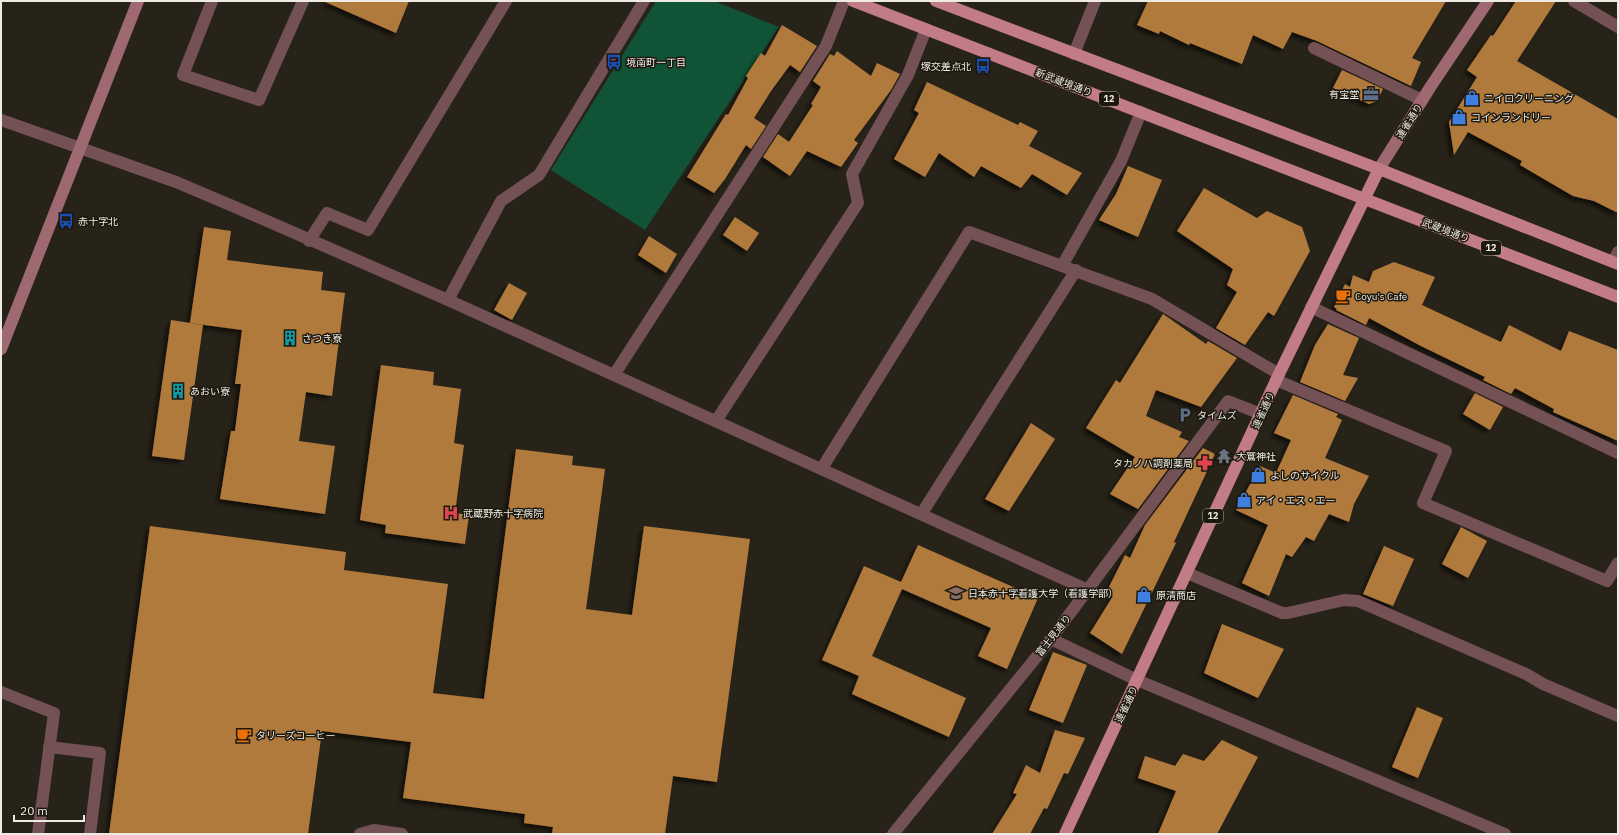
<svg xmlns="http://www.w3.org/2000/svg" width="1619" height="835" font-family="'IBM Plex Sans','Noto Sans JP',sans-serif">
	<defs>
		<filter id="shadow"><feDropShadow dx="-3.5" dy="3.5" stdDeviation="2" flood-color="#0009"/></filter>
	</defs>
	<rect width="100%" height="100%" fill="#282318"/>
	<path fill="#115337" d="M 656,1 L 714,1 L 779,27 L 645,230 L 551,170 Z"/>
	<g fill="#b17a3e" filter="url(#shadow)">
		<path d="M 323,1 L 409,1 L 396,33 Z"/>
		<path d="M 1148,1 L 1446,1 L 1412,58 L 1421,62 L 1411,86 L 1317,41 L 1292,32 L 1283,49 L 1253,35 L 1242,64 L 1190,43 L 1189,45 L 1160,31 L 1159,34 L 1137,25 Z"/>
		<path d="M 1516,1 L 1556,1 L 1517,61 L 1618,119 L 1618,213 L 1594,201 L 1573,196 L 1520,165 L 1522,161 L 1468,132 L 1454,155 L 1449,122 L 1477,77 L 1467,70 L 1491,35 L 1493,36 Z"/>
		<path d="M 782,25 L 817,46 L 800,72 L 790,65 L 771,91 L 754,118 L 766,126 L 751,149 L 746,145 L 725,179 L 714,193 L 687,177 L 726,114 L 728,115 L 748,78 L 746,76 L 761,53 L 765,56 Z"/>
		<path d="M 837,51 L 871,76 L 877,63 L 900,74 L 891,90 L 854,140 L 858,143 L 841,167 L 807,151 L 790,176 L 763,157 L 778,134 L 789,142 L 813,105 L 811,104 L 821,87 L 813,81 L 830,54 L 834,56 Z"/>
		<path d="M 1342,70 L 1383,89 L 1377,101 L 1369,104 L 1333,88 Z"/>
		<path d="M 927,82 L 1018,125 L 1020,122 L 1038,131 L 1029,146 L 1082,173 L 1067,195 L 1032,174 L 1021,188 L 981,166 L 974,177 L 939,153 L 925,177 L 894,159 L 919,113 L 914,110 Z"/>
		<path d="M 1128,166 L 1162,180 L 1138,237 L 1099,220 L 1116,194 Z"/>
		<path d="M 1204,188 L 1257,218 L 1267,211 L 1302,227 L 1310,251 L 1274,316 L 1268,312 L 1245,345 L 1216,328 L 1237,292 L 1227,285 L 1233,269 L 1177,231 Z"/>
		<path d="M 735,217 L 759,233 L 747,251 L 723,235 Z"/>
		<path d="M 204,227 L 231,231 L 227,260 L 323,272 L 321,290 L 345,293 L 332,396 L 306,392 L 299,441 L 335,446 L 325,514 L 220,499 L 231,431 L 235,431 L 241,384 L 235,384 L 242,330 L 190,323 Z"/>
		<path d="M 649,236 L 677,254 L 666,273 L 638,255 Z"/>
		<path d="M 1394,262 L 1435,277 L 1422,305 L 1501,342 L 1509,325 L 1561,351 L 1569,331 L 1618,350 L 1618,441 L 1553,412 L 1554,409 L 1515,388 L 1511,394 L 1483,380 L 1485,377 L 1421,346 L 1369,318 L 1366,325 L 1336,310 L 1337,309 L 1334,307 L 1345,284 L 1350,287 L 1353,275 L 1369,282 L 1373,271 Z"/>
		<path d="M 509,283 L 527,293 L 512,320 L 494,310 Z"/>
		<path d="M 1163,314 L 1206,344 L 1208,341 L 1237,358 L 1201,407 L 1156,390 L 1146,416 L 1182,432 L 1179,437 L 1189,441 L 1138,509 L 1110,494 L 1135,457 L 1086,428 L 1116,380 L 1120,383 Z"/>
		<path d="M 171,320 L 203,325 L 184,460 L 152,456 Z"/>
		<path d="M 1328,324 L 1359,338 L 1343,375 L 1358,378 L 1345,401 L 1300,382 L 1315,345 Z"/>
		<path d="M 381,365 L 434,372 L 433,385 L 461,389 L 454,443 L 464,445 L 455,513 L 469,515 L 465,544 L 385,533 L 386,525 L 360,520 Z"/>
		<path d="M 1475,393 L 1503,407 L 1490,430 L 1463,414 Z"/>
		<path d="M 1293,395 L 1338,414 L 1336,417 L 1342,420 L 1325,458 L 1369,476 L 1354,504 L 1349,522 L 1329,514 L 1314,541 L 1306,537 L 1292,557 L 1286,554 L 1269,596 L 1242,583 L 1268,525 L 1236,510 L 1260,466 L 1276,473 L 1291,440 L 1274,433 Z"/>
		<path d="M 1031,423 L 1055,439 L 1009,511 L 985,499 Z"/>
		<path d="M 1203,448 L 1215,454 L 1174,542 L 1176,543 L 1122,654 L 1090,633 L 1113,596 L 1106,593 L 1125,555 L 1130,558 L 1145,525 Z"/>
		<path d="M 516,449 L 573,456 L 572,465 L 605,469 L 586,609 L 632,615 L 644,526 L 750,539 L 717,782 L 673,776 L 665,834 L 552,834 L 553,827 L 524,823 L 525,814 L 403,798 L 411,742 L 322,731 L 308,834 L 109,834 L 150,526 L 346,552 L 344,570 L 448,584 L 433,693 L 484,699 Z"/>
		<path d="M 1461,527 L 1487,541 L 1468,578 L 1442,564 Z"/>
		<path d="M 918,545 L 1038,598 L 1007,669 L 978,656 L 991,628 L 902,589 L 872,656 L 966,698 L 949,737 L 852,694 L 859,676 L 822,660 L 864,566 L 901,582 Z"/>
		<path d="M 1384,546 L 1414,559 L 1393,606 L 1363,594 Z"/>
		<path d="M 1222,624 L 1284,649 L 1258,698 L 1204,673 Z"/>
		<path d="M 1053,652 L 1087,665 L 1063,723 L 1029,710 Z"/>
		<path d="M 1417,707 L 1443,718 L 1418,778 L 1392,767 Z"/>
		<path d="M 1055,730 L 1085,738 L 1068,774 L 1064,773 L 1047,809 L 1044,808 L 1030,834 L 992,834 L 1017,794 L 1013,793 L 1026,765 L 1040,773 Z"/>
		<path d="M 1222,740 L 1258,757 L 1217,834 L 1158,834 L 1176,791 L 1138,778 L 1145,756 L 1175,766 L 1183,754 L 1204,761 Z"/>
	</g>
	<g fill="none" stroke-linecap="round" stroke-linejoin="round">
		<g stroke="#735155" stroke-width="12">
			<path d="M 212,1 L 183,75 L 259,100 L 303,1"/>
			<path d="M 1574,1 L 1618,27"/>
			<path d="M 1314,48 L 1422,100"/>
			<path d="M 309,241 L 327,213 L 368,230 L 506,1"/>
			<path d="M 1613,262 L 1618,252"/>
			<path d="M 1311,307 L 1618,453"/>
			<path d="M 1276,380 L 1446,451 L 1423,503 L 1607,581 L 1618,563"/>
			<path d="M 1,692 L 54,713 L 38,834"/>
			<path d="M 49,747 L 100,753 L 90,834"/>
			<path d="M 360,834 L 374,830 L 402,834"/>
		</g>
		<g stroke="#735155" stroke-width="12">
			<path d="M 1074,54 L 1095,1"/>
			<path d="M 1,120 L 176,182 L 235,207 L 448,300 L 1088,590"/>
			<path d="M 1062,266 L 1121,161 L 1141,112"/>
			<path d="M 448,300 L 501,201 L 539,175 L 644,1"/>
			<path d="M 614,375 L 826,46 L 844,1"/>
			<path d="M 716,421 L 858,203 L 852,174 L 908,75 L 926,29"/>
			<path d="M 822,468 L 969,232 L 1152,299 L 1279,374"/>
			<path d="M 922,513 L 1076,270"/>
			<path d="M 1187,573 L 1282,613 L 1288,613 L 1344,600 L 1358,601 L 1526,674 L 1543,684 L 1618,716"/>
			<path d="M 1051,639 L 1137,680 L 1505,834"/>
			<path d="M 893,834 L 1051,639 L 1228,401 L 1261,414"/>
		</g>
		<g stroke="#9f6971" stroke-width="12">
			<path d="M 1379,169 L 1431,86 L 1488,1"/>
			<path d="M 1,349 L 138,1"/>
		</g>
		<g stroke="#c27c86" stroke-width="12">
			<path d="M 853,1 L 1618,297"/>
			<path d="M 936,1 L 1379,169 L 1618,264"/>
			<path d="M 1065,834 L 1279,374 L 1379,169"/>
		</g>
	</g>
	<defs>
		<g id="bus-bare" transform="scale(1.2)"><path d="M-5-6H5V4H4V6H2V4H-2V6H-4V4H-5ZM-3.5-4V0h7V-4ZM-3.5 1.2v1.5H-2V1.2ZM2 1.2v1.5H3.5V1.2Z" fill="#1a4fb4" stroke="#1e190f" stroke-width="2.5" paint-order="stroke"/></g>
		<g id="office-bare" transform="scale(1.2)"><path d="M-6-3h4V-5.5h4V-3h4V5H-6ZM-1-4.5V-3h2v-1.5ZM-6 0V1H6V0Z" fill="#5c6f8a" stroke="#1e190f" stroke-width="2.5" paint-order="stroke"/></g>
		<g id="shop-bare" transform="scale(1.2)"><path d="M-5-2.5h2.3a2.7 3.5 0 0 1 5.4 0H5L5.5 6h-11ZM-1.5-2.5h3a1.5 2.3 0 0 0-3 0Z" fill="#3f7fe0" stroke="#1e190f" stroke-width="2.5" paint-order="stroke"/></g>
		<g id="cafe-bare" transform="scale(1.2)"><path d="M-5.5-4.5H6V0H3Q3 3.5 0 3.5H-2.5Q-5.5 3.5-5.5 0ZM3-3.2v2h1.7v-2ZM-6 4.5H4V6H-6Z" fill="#e8710a" stroke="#1e190f" stroke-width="2.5" paint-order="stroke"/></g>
		<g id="building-bare" transform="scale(1.2)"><path d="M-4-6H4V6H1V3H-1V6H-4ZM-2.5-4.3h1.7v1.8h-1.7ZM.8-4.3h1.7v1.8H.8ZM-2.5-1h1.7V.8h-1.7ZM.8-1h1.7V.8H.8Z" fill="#0f9aa8" stroke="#1e190f" stroke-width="2.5" paint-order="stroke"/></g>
		<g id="parking-bare" transform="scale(1.2)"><path d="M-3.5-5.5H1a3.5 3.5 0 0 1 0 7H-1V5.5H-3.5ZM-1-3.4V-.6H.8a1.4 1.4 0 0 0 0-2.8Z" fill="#5c6f8a" stroke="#1e190f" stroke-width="2.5" paint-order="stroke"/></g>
		<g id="temple-bare" transform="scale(1.2)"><path d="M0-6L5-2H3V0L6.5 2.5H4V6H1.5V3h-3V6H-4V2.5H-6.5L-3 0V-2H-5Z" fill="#6b7280" stroke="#1e190f" stroke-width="2.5" paint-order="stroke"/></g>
		<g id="pharmacy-bare" transform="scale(1.2)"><path d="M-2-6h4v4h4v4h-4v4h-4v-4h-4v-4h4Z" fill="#e0444e" stroke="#1e190f" stroke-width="2.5" paint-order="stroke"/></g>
		<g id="hospital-bare" transform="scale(1.2)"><path d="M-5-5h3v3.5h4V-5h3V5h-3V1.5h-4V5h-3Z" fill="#e0444e" stroke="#1e190f" stroke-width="2.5" paint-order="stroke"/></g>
		<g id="university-bare" transform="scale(1.2)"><path d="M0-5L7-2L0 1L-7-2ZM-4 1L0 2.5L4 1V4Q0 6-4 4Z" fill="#8d6e63" stroke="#1e190f" stroke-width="2.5" paint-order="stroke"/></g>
	</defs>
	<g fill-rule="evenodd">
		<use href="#bus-bare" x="614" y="62"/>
		<use href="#bus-bare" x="983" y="66"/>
		<use href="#office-bare" x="1371" y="94"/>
		<use href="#shop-bare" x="1472" y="98"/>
		<use href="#shop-bare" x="1459" y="117"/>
		<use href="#bus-bare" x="66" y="221"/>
		<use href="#cafe-bare" x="1343" y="296"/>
		<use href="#building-bare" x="290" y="338"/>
		<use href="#building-bare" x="178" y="391"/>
		<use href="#parking-bare" x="1185" y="415"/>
		<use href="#temple-bare" x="1224" y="456"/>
		<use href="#pharmacy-bare" x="1205" y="463"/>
		<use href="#shop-bare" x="1258" y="475"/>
		<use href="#shop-bare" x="1244" y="500"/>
		<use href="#hospital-bare" x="451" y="513"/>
		<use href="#university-bare" x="956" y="593"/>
		<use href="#shop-bare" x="1144" y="595"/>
		<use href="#cafe-bare" x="244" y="735"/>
	</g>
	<g text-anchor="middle" stroke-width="3" stroke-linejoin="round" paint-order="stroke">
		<g fill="#1e190f" stroke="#b0aca4" stroke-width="1">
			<rect x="1099" y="92" width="20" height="14" rx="3"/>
			<rect x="1481" y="241" width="20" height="14" rx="3"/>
			<rect x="1203" y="509" width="20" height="14" rx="3"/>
		</g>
		<g font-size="9" font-weight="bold" fill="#eeebe4">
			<text x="1109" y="102">12</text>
			<text x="1491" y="251">12</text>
			<text x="1213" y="519">12</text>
		</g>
		<g font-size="10" fill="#eeebe4" stroke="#1e190f" text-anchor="start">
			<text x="626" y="66">境南町一丁目</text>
			<text x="971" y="70" text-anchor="end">塚交差点北</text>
			<text x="1359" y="98" text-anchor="end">有宝堂</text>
			<text x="1484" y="102">ニイロクリーニング</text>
			<text x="1471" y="121">コインランドリー</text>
			<text x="78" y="225">赤十字北</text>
			<text x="1355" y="300">Coyu's Cafe</text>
			<text x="302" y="342">さつき寮</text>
			<text x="190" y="395">あおい寮</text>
			<text x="1197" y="419">タイムズ</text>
			<text x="1236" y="460">大鷲神社</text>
			<text x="1193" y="467" text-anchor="end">タカノハ調剤薬局</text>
			<text x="1270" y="479">よしのサイクル</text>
			<text x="1256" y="504">アイ・エス・エー</text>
			<text x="463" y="517">武蔵野赤十字病院</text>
			<text x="968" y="597">日本赤十字看護大学（看護学部）</text>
			<text x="1156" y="599">原清商店</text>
			<text x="256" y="739">タリーズコーヒー</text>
		</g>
		<g font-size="10" fill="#eeebe4" stroke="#1e190f">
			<text transform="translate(1064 82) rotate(21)" y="4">新武蔵境通り</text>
			<text transform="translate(1409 121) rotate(-58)" y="4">連雀通り</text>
			<text transform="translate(1446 230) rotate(21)" y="4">武蔵境通り</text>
			<text transform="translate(1263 410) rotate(-66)" y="4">連雀通り</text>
			<text transform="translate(1053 635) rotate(-52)" y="4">富士見通り</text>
			<text transform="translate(1126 704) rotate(-65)" y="4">連雀通り</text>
		</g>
	</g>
	<rect width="1619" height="835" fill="none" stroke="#eeebe4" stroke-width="4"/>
	<path d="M14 815v6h70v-6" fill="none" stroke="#eeebe4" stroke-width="2"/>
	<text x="20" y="815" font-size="12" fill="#eeebe4" stroke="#1e190f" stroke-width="3" paint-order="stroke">20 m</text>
</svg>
